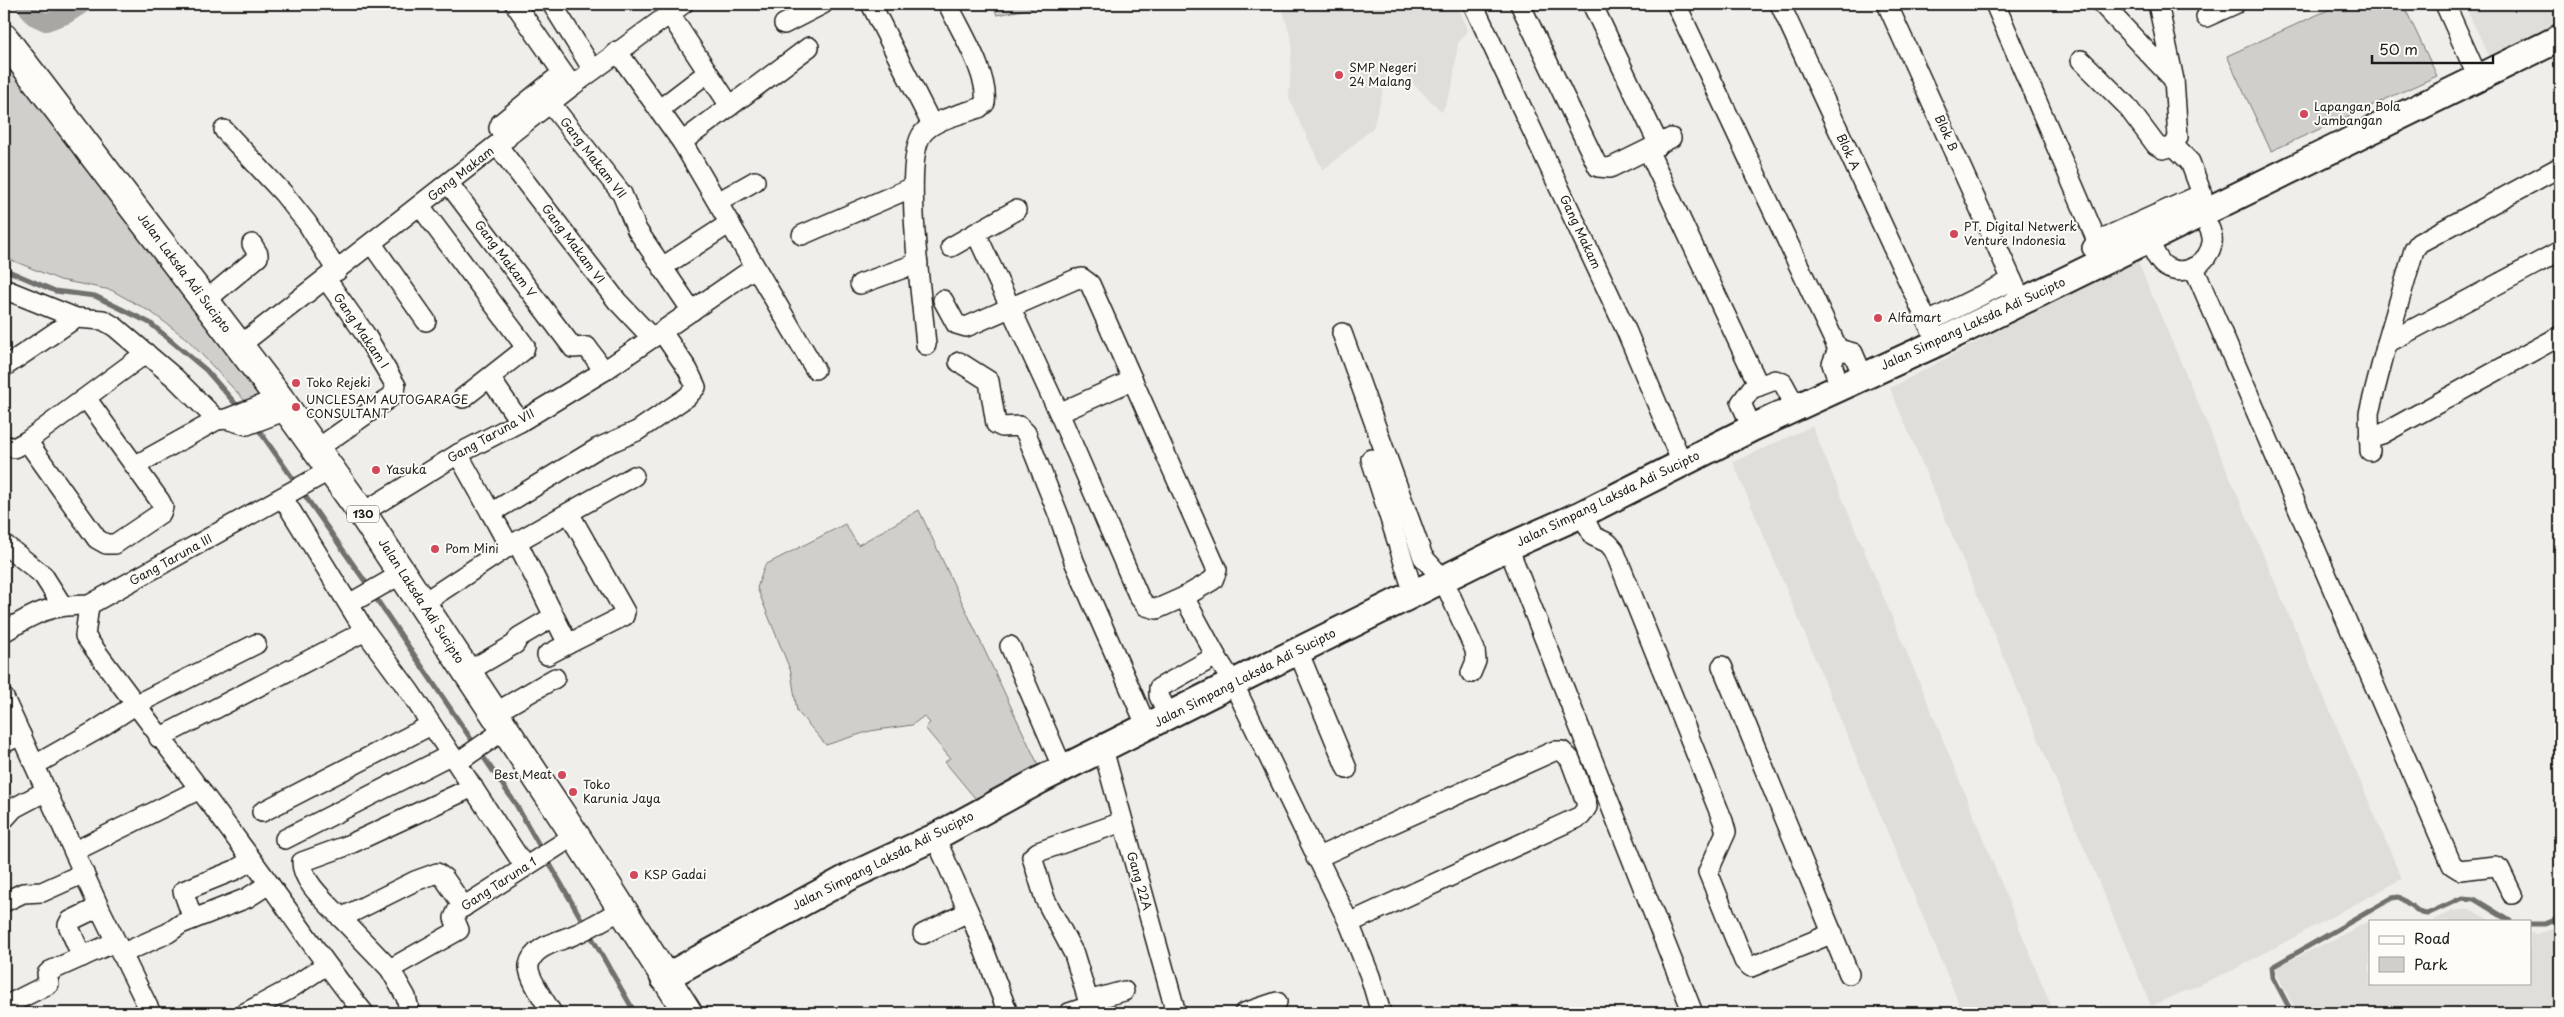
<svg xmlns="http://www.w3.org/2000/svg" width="2564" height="1017" font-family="'Playpen Sans',sans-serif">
	<rect width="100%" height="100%" fill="#f0eeea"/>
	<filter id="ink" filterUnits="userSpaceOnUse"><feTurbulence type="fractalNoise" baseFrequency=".02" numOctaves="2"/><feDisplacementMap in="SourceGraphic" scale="10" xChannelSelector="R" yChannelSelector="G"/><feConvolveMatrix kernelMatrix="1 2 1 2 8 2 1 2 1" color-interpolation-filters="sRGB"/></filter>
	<g filter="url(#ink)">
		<g fill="#e0deda">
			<path d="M 1281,4 L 1457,4 L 1468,31 L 1458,43 L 1452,88 L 1442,112 L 1391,62 L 1373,128 L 1323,171 L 1289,99 L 1292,42 Z"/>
			<path d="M 2464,4 L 2560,4 L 2560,28 L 2490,58 Z"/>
			<path d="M 2137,260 L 2402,879 L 2233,970 L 2151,1006 L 1890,388 L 2018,320 L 2035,313 L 2034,307 Z"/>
			<path d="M 1812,426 L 1926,698 L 2054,1013 L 1963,1013 L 1733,462 Z"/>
			<path d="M 2470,909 L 2491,921 L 2432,921 L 2453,911 Z"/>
			<path d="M 2370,921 L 2370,983 L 2530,983 L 2530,933 L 2537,934 L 2560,927 L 2560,1013 L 2297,1013 L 2278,976 L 2277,967 Z"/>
		</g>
		<g fill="#d0cfcc" stroke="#767674">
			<path d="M 992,4 L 1053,4 L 997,15 Z"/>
			<path d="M 2341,4 L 2403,4 L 2437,76 L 2271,151 L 2227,56 Z"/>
			<path d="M 4,57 L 264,398 L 247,403 L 187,339 L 151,312 L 111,290 L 60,280 L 4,257 Z"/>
			<path d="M 919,510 L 1041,771 L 979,803 L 945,762 L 950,758 L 925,728 L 930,723 L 924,716 L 912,725 L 870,731 L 826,745 L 797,711 L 791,672 L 757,588 L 765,565 L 845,524 L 858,545 Z"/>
		</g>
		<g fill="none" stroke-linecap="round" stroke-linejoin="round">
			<g stroke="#706f6d" stroke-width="5">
				<path d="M 4,269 L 55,291 L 95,296 L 150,323 L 206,370 L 240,409"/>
				<path d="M 256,426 L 369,587"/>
				<path d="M 373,594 L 475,745"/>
				<path d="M 480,752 L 515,803 L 635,1013"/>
				<path d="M 2530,924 L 2545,924 L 2560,918"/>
				<path d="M 2292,1013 L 2273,977 L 2272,967 L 2392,898 L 2399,897 L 2421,913 L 2427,914 L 2462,898 L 2474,899 L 2510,921"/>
			</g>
			<path stroke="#a8a7a3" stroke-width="18" d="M 25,4 L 33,16 L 46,22 L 66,15 L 83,4"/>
			<g stroke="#1c1c1c" stroke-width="22">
				<g id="street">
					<path d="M 515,4 L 572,86"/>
					<path d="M 552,4 L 593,70"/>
					<path d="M 871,4 L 932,125"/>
					<path d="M 1473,4 L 1626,330 L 1682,463"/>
					<path d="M 1520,4 L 1598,167 L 1610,168 L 1671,138"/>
					<path d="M 1592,4 L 1659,145"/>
					<path d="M 1676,4 L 1838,349 L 1832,364 L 1840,387"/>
					<path d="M 1780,4 L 1937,343"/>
					<path d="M 1887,4 L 2022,302"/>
					<path d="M 1995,4 L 2097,241 L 2106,245 L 2112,258"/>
					<path d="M 2158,4 L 2174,80"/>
					<path d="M 2445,4 L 2479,80"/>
					<path d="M 669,13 L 730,106"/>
					<path d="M 2206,17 L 2235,4"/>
					<path d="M 784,24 L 823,4"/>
					<path d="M 617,51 L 682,142 L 815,369"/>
					<path d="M 2081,60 L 2126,105 L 2156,145 L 2163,149 L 2174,146 L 2178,137 L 2174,80 L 2102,4"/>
					<path d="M 550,103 L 622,194 L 637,230 L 692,311"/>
					<path d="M 660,109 L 707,73"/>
					<path d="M 224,130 L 283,193 L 307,223 L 337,271"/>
					<path d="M 507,138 L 499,128 L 501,123 L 561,74"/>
					<path d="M 682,142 L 809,47"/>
					<path d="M 497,145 L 617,301 L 652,338"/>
					<path d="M 1648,150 L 1759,386 L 1751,389 L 1741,403 L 1752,428"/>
					<path d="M 2560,167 L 2419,243 L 2414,250 L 2387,343 L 2560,251"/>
					<path d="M 449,184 L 573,348 L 587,347 L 604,371"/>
					<path d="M 718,202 L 755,181"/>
					<path d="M 420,206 L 525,346 L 524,350 L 463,398"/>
					<path d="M 976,233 L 1059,413 L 1139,597 L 1146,606 L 1157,609 L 1184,597"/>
					<path d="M 802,235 L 913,187"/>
					<path d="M 2149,240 C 2153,249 2158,264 2168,268 C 2187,277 2209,262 2212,243 C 2214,233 2206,222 2202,214"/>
					<path d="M 372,244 L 426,321"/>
					<path d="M 951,247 L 1016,210"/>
					<path d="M 2092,248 L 2097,241 L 2202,194 L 2190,162 L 2174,146"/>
					<path d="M 664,266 L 730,223"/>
					<path d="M 2194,268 L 2452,865 L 2460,870 L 2495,866 L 2500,869 L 2512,894"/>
					<path d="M 860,284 L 918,263"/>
					<path d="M 4,289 L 76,318 L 103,320 L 115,327 L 175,378 L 217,420"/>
					<path d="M 943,300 L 956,324 L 966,327 L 1076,279 L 1082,278 L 1090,284 L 1217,570 L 1213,580 L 1184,597 L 1216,656 L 1159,688 L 1159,696 L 1169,716"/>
					<path d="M 205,301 L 258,257 L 258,254 L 252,244"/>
					<path d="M 1928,322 L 2012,280"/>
					<path d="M 1342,333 L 1423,557 L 1443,579 L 1475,650 L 1476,661 L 1471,673"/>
					<path d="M 926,345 C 923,307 901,159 923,133 C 935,119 962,114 979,108 L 985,103 C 989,75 960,30 948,4"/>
					<path d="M 239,346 L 572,86 L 683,4"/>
					<path d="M 1838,349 L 1853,353 L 1863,376"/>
					<path d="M 959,362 L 989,381 L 996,424 L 1002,427 L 1019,426 L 1026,433 L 1059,516 L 1074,561 L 1147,727"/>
					<path d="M 4,367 L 76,318"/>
					<path d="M 490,378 L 520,422"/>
					<path d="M 1759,386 L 1775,380 L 1783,383 L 1796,407"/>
					<path d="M 1059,413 L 1133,380"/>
					<path d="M 226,419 L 247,425 L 287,410"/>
					<path d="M 2369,438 L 2382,434 L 2560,336"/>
					<path d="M 27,441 L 97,539 L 106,544 L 115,544 L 161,513 L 163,507 L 160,501 L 86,398"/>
					<path d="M 4,445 L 14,448 L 27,441 L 146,353"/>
					<path d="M 317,449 L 392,396 L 396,386 L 365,334 L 326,279"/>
					<path d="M 2370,451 L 2369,413 L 2387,343"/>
					<path d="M 458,454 L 491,513 L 598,448 L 637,431 L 687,397 L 696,387 L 688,370 L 662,332"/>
					<path d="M 1371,459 L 1414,594"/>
					<path d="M 136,465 L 217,420 L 226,419 L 279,398"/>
					<path d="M 283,498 L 365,631 L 410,692 L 525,867"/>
					<path d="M 362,513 L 458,454 L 520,422 L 604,371 L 754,268"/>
					<path d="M 1582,514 L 1593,536 L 1608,543 L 1614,550 L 1723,821 L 1726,832 L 1708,872 L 1744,961 L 1751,967 L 1833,933"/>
					<path d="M 517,542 L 568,644 L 624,616 L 625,612 L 569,513"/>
					<path d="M 4,544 L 43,575 L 62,605"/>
					<path d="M 509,546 L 634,476"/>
					<path d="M 1508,547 L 1693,1013"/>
					<path d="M 423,603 L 509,546 L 491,513"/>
					<path d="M 349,604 L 403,573"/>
					<path d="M 89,605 L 85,636 C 136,706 190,775 241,845 C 283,901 320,959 364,1013"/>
					<path d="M 4,632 C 36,612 50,605 89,605 L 332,469"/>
					<path d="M 1010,646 L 1063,769"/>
					<path d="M 1298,651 L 1347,769"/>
					<path d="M 547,655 L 568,644"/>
					<path d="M 1216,656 L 1233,683 L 1349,923 L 1370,976 L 1381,1013"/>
					<path d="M 1722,666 L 1849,974"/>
					<path d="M 467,672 L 515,644 L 519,637 L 553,617"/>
					<path d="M 4,698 L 99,907 L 151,1013"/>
					<path d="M 493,714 L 555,678"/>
					<path d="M 159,738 L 365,631"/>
					<path d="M 4,743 L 21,735"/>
					<path d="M 1103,749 L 1176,1013"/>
					<path d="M 458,762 L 504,730"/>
					<path d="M 35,765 L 95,731 L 135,705 L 256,644"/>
					<path d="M 262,812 L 431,725"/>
					<path d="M 4,819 L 14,808 L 46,791"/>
					<path d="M 935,837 L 975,926 L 1008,1013"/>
					<path d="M 285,839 L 450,755"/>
					<path d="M 75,851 L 200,789"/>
					<path d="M 1316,858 L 1554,751 L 1562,751 L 1570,759 L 1586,802 L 1587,807 L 1581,816 L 1349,923"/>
					<path d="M 4,902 L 23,893 L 42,892 L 84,873"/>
					<path d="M 464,907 L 444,878 L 437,873 L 415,881 L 341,918 C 329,904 302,883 302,862 L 346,846 L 473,787"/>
					<path d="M 341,918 L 390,969 L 406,997 L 410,1013"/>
					<path d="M 193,919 L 183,891 L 235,870 L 252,860"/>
					<path d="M 923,934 L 968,912"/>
					<path d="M 121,954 L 168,933 L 181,924 L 247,898 L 269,884"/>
					<path d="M 82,957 L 68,925 L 70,921 L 99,907"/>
					<path d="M 390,969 L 459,930 L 454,918 L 457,911 L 575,835"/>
					<path d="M 1088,1001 L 1124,991"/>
					<path d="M 11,1003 L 49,984 L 47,974 L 50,971 L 115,942"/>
					<path d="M 245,1013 L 288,990 L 326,965"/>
					<path d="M 552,1013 C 546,1003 527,976 529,965 C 533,945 562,941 576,934 C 592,927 606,918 621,910"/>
					<path d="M 1069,1013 L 1090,1006"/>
					<path d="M 1092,1013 L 1074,954 L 1045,899 L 1032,857 L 1038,852 L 1122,822"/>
					<path d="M 1244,1013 L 1277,1002"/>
				</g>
			</g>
			<g stroke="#1c1c1c" stroke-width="30">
				<path id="secondary" d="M 664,978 L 851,876 L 935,837 L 1040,780 L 1233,683 L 1508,547 L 1582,514 L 1752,428 L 1937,343 L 2560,38"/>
			</g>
			<g stroke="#1c1c1c" stroke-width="31">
				<path id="primary" d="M 4,38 L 279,398 L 362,513 L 575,835 L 688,1013"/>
			</g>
			<use href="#street" stroke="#fdfcf7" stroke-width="19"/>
			<use href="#secondary" stroke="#fdfcf7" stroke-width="26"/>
			<use href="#primary" stroke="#fdfcf7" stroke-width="28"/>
		</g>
	</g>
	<g fill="#d1495b" stroke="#fdfcf7" stroke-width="2">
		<circle cx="1339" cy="75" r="5"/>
		<circle cx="2304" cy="114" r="5"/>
		<circle cx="1954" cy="234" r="5"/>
		<circle cx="1878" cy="318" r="5"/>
		<circle cx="296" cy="383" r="5"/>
		<circle cx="296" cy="407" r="5"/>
		<circle cx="376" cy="470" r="5"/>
		<circle cx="435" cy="549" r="5"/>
		<circle cx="562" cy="775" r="5"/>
		<circle cx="573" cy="792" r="5"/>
		<circle cx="634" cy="875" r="5"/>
	</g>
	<g text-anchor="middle" stroke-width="4" stroke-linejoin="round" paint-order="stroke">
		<rect fill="#fdfcf7" stroke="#605f5e" stroke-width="1" x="347" y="505.5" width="32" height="17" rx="4"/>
		<g font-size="11" font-weight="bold" fill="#1c1c1c">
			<text x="363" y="518">130</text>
		</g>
		<g font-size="12" fill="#1c1c1c" stroke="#fdfcf7" text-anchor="start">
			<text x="1349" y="72">SMP Negeri<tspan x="1349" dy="14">24 Malang</tspan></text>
			<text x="2314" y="111">Lapangan Bola<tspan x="2314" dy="14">Jambangan</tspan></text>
			<text x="1964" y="231">PT. Digital Netwerk<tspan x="1964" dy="14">Venture Indonesia</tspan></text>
			<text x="1888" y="322">Alfamart</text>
			<text x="306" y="387">Toko Rejeki</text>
			<text x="306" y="404">UNCLESAM AUTOGARAGE<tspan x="306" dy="14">CONSULTANT</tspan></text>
			<text x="386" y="474">Yasuka</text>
			<text x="445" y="553">Pom Mini</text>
			<text x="552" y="779" text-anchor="end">Best Meat</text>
			<text x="583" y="789">Toko<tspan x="583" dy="14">Karunia Jaya</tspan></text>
			<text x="644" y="879">KSP Gadai</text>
		</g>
		<g font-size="12" fill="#1c1c1c" stroke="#fdfcf7">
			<text transform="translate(1946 133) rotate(66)" y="4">Blok B</text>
			<text transform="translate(1848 152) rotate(65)" y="4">Blok A</text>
			<text transform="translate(593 158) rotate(52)" y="4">Gang Makam VII</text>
			<text transform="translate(461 174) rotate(-38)" y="4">Gang Makam</text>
			<text transform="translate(1580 232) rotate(65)" y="4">Gang Makam</text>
			<text transform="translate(573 244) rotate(53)" y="4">Gang Makam VI</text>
			<text transform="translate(505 259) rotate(53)" y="4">Gang Makam V</text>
			<text transform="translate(184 273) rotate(53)" y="4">Jalan Laksda Adi Sucipto</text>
			<text transform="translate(1973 324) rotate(-25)" y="4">Jalan Simpang Laksda Adi Sucipto</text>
			<text transform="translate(361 331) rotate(56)" y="4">Gang Makam I</text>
			<text transform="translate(491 436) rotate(-29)" y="4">Gang Taruna VII</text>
			<text transform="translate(1608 499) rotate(-26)" y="4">Jalan Simpang Laksda Adi Sucipto</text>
			<text transform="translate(171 560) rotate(-29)" y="4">Gang Taruna III</text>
			<text transform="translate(421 601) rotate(57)" y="4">Jalan Laksda Adi Sucipto</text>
			<text transform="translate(1245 678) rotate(-27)" y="4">Jalan Simpang Laksda Adi Sucipto</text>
			<text transform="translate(883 861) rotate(-27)" y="4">Jalan Simpang Laksda Adi Sucipto</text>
			<text transform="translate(1139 881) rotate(74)" y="4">Gang 22A</text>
			<text transform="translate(499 884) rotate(-33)" y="4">Gang Taruna 1</text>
		</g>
	</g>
	<rect width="2564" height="1017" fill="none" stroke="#fdfcf7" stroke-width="20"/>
	<rect x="10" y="10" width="2544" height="997" fill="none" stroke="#1c1c1c" stroke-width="2" filter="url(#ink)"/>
	<rect x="2369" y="920" width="162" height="65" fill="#fdfcf7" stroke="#a3a29f"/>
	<rect x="2379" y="936" width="25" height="8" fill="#fdfcf7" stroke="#a3a29f"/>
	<text x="2414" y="944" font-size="15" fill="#1c1c1c">Road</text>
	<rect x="2379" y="957" width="25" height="15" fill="#d0cfcc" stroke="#a3a29f"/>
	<text x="2414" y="970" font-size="15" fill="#1c1c1c">Park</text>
	<path d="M2372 55v8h121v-8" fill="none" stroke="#1c1c1c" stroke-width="2.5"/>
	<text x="2379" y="55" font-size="15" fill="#1c1c1c" stroke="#fdfcf7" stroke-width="4" paint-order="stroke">50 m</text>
</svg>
